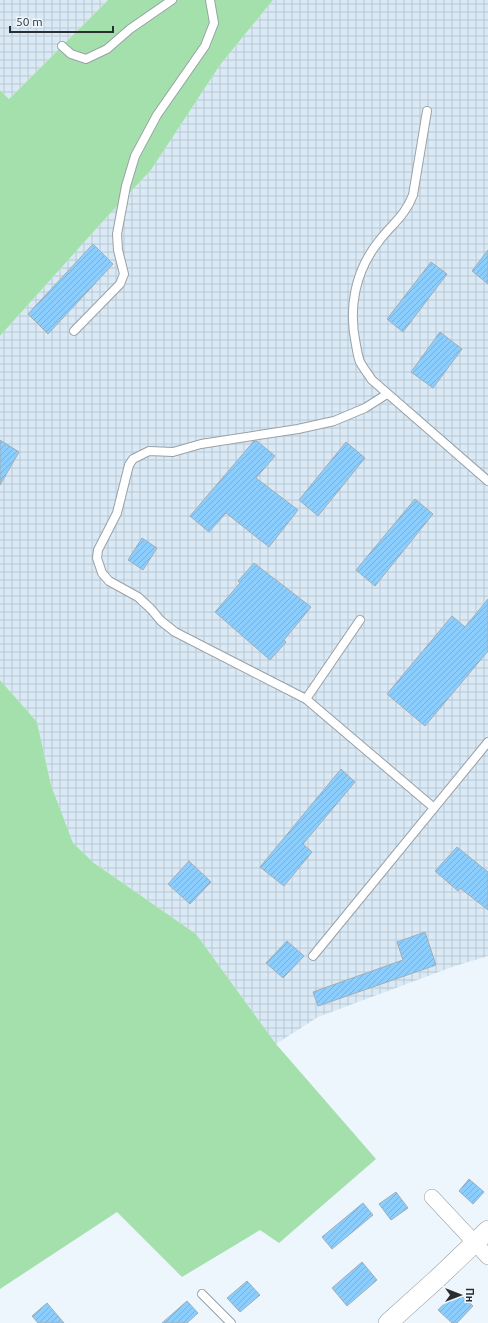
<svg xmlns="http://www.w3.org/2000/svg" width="488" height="1323" font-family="Ubuntu,sans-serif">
	<defs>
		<pattern id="industrial-grid" width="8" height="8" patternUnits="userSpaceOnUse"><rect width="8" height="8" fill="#d9e9f5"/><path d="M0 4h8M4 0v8" fill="none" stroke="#bac8d2"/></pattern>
		<pattern id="building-hatch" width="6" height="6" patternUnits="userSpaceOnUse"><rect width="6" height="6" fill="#8bcefe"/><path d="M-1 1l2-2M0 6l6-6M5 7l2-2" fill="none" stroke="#78b1da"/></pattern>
	</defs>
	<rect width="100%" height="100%" fill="#edf6fd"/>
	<g fill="url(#industrial-grid)">
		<path d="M 0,0 L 108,0 L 9,99 L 0,90 Z"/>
		<path d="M 273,0 L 488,0 L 488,956 L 452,967 L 318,1017 L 276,1044 L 196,934 L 94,863 L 73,843 L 51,785 L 37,722 L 0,680 L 0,336 L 105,219 L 151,170 L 220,65 Z"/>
	</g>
	<g fill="#a4e0ac">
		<path d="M 108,0 L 273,0 L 220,65 L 151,170 L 105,219 L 0,336 L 0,90 L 9,99 Z"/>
		<path d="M 0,680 L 37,722 L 51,785 L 73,843 L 94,863 L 196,934 L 276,1044 L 376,1159 L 279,1243 L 260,1230 L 182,1277 L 117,1212 L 0,1289 Z"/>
	</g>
	<g fill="url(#building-hatch)" stroke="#a4adb4">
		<path d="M 93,244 L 113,264 L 48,334 L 28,314 Z"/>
		<path d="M 488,250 L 488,284 L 472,271 Z"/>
		<path d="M 431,262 L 447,274 L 403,332 L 387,319 Z"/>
		<path d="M 440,332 L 462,349 L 433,388 L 411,372 Z"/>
		<path d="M 0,440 L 19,452 L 0,485 Z"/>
		<path d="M 254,441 L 257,441 L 275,456 L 256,478 L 298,510 L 269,547 L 226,513 L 209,532 L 190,516 Z"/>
		<path d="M 346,442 L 365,458 L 318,516 L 299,500 Z"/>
		<path d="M 415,499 L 433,514 L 375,586 L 356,570 Z"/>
		<path d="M 142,538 L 157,548 L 143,570 L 128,560 Z"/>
		<path d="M 254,563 L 311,607 L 284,640 L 286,642 L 270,660 L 215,612 L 240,583 L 238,581 Z"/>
		<path d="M 488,599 L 488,651 L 425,726 L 387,694 L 452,616 L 465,627 Z"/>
		<path d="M 341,769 L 355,782 L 303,844 L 312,852 L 284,886 L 260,867 Z"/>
		<path d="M 457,847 L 488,872 L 488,910 L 460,888 L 458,891 L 435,871 Z"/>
		<path d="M 189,861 L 211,882 L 190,904 L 168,884 Z"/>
		<path d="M 425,932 L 436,965 L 318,1006 L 313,992 L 403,960 L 397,942 Z"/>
		<path d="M 287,941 L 304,956 L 283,978 L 266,963 Z"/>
		<path d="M 469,1179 L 484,1192 L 473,1204 L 459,1191 Z"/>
		<path d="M 396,1192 L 408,1208 L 391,1220 L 379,1204 Z"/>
		<path d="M 363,1203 L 373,1215 L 332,1249 L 322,1237 Z"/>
		<path d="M 362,1262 L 377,1280 L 347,1306 L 332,1288 Z"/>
		<path d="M 247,1281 L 260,1295 L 240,1312 L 227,1298 Z"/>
		<path d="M 456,1291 L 473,1306 L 457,1323 L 452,1323 L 438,1310 Z"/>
		<path d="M 187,1301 L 198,1313 L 187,1323 L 162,1323 Z"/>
		<path d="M 47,1303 L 64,1323 L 38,1323 L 32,1316 Z"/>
	</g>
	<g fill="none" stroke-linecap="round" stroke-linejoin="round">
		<g stroke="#98a1a7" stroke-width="10">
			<g id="service">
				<path d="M 62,46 L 71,54 L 86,59 L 107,49 L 130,29 L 172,0"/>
				<path d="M 427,111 L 413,195 C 405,216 392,224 379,241 C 355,271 348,308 356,345 C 357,350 358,357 360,362 C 364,369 368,374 372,380 L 488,481"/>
				<path d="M 74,331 L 120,284 L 124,274 L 118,250 L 117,234 L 126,186 L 135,156 L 157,115 L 205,46 L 214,23 L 210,0"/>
				<path d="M 387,394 L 365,408 L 334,421 L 298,429 L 201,444 L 173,452 L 149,451 L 133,459 L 129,465 L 117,513 L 98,550 L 97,558 L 102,573 L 109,581 L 138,597 L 151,609 L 161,621 L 175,632 L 306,699 L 433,807"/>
				<path d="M 306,699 L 360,620"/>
				<path d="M 313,956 L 488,742"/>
				<path d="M 202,1294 L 231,1323"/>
			</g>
		</g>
		<g stroke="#98a1a7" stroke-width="16">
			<path id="minor" d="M 432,1197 L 488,1257"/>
		</g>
		<g stroke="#98a1a7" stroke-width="20">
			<path id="tertiary" d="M 388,1323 L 439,1277 L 488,1230"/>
		</g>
		<use href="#service" stroke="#fff" stroke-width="8"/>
		<use href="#minor" stroke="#fff" stroke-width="15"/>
		<use href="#tertiary" stroke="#fff" stroke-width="19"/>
	</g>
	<g transform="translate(460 1295) rotate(90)" stroke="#edf6fd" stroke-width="3" paint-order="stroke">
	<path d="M0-3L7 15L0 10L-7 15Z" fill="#2b2e31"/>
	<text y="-6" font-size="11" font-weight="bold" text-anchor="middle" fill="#2b2e31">Пн</text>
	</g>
	<path d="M10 26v6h103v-6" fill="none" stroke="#2b2e31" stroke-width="2"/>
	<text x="16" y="26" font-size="12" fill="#2b2e31" stroke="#edf6fd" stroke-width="3" paint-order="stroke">50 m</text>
</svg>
